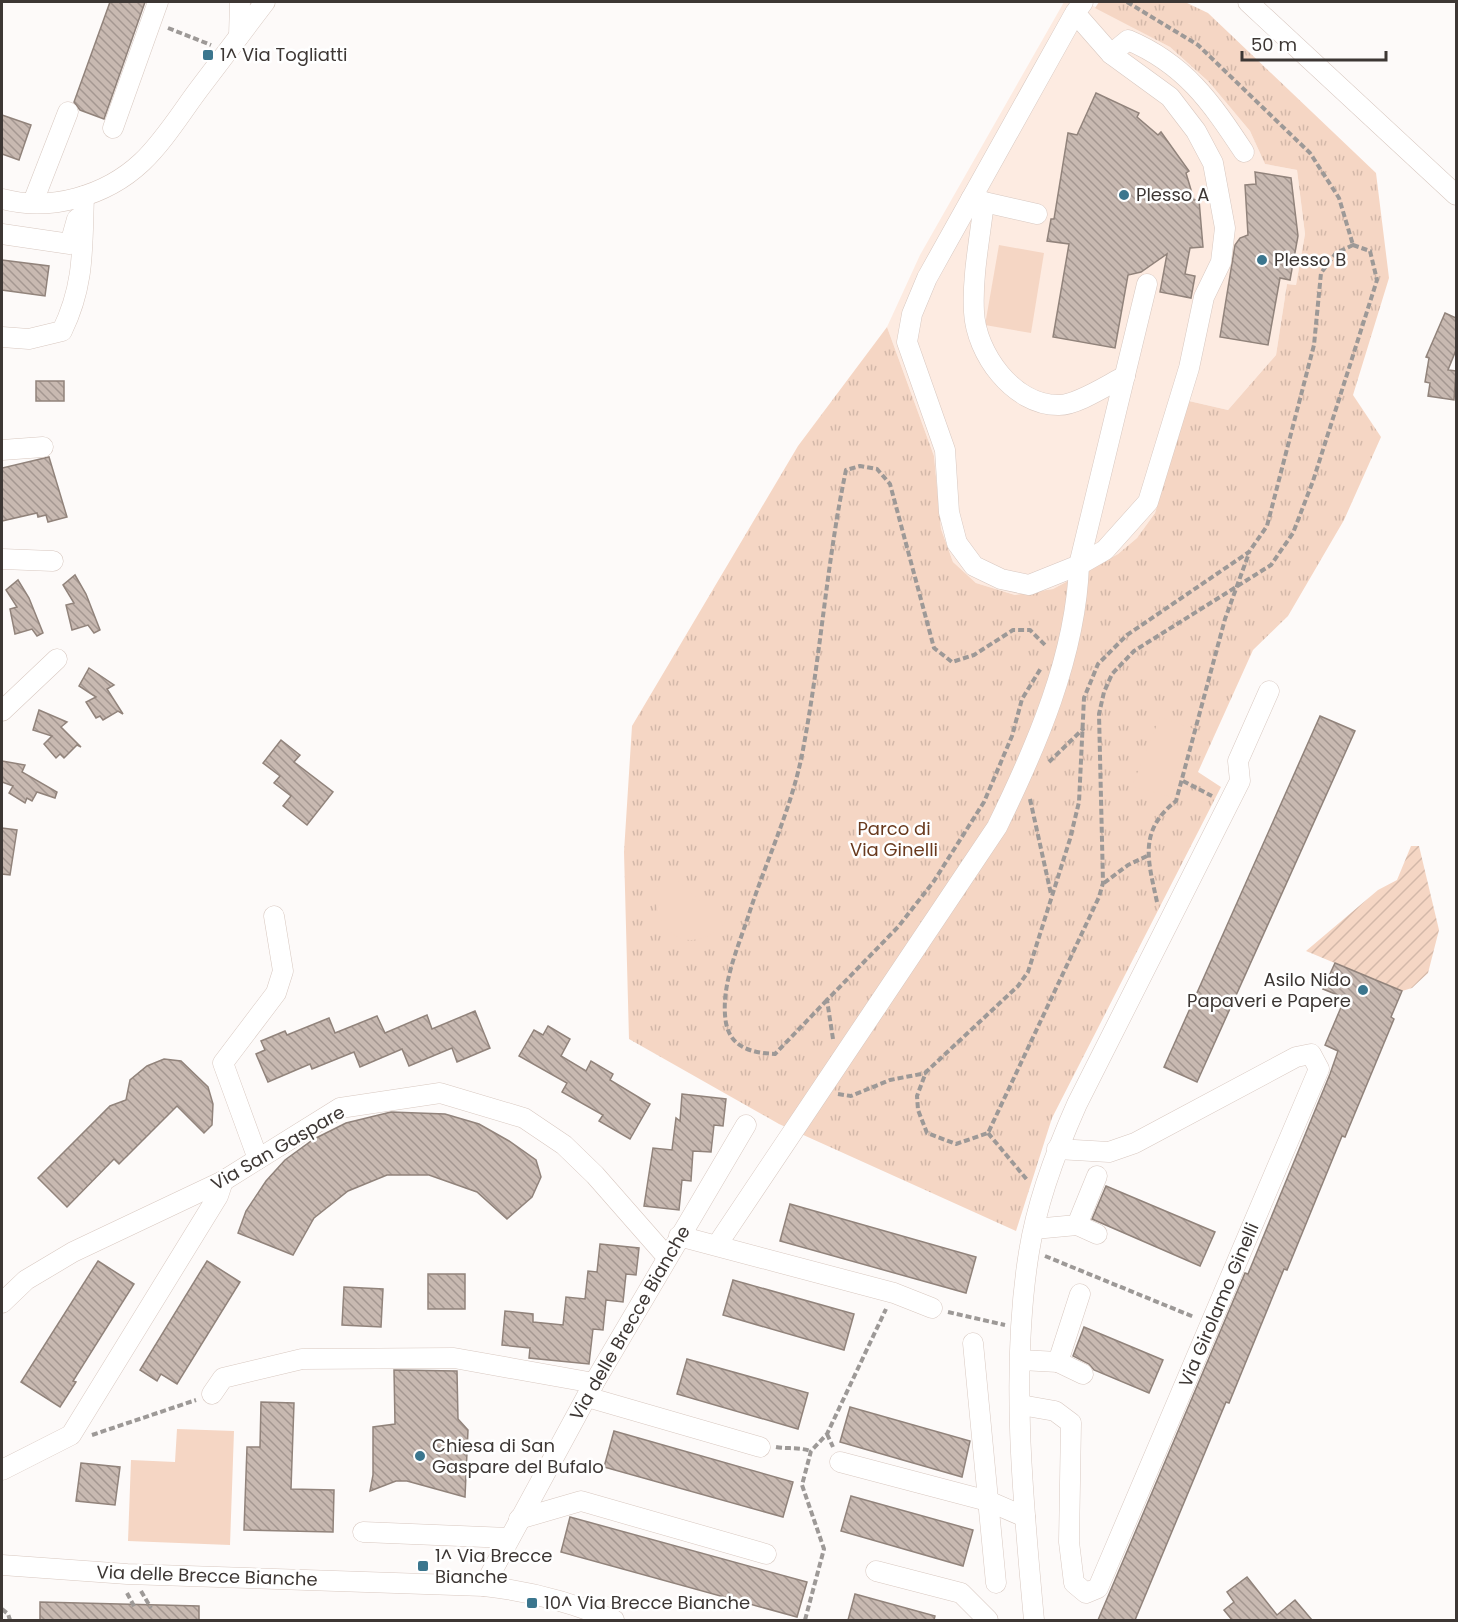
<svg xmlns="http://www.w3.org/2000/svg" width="1458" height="1622" font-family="Poppins,sans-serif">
	<defs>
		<pattern id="grass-tufts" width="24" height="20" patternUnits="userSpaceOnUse" patternTransform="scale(1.5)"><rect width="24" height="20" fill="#f5d6c4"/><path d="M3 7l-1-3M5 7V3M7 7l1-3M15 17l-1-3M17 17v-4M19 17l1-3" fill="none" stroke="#d3b8a9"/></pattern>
		<pattern id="garden-furrows" width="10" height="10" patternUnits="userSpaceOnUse" patternTransform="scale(1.5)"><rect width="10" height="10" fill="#f5d6c4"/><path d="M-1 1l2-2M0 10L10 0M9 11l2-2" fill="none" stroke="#d3b8a9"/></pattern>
		<pattern id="building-back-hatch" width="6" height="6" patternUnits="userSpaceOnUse" patternTransform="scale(1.5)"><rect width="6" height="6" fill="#c8b9b1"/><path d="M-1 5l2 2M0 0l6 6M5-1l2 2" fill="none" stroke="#a49791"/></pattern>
	</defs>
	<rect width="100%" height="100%" fill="#fdfaf9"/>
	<path fill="#fdebe1" d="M 1064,2 L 1086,2 L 1170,47 L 1209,82 L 1250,131 L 1265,164 L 1297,170 L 1305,234 L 1296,285 L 1287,284 L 1276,355 L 1228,410 L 1189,401 L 1155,513 L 1137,538 L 1118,554 L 1053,589 L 1015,595 L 976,583 L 953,562 L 941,529 L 934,456 L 887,327 L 920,255 Z"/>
	<path fill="url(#grass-tufts)" d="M 1099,2 L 1185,2 L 1208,13 L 1376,173 L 1389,278 L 1353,395 L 1381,437 L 1344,520 L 1288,616 L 1253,650 L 1198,772 L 1221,787 L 1052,1118 L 1016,1231 L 779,1124 L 629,1039 L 624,852 L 632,726 L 798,446 L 887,327 L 934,456 L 941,529 L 953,562 L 976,583 L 1015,595 L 1053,589 L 1118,554 L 1137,538 L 1155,513 L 1189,401 L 1228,410 L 1276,355 L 1287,284 L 1296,285 L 1305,234 L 1297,170 L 1265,164 L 1250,131 L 1209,82 L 1170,47 L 1095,8 Z"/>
	<path fill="url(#garden-furrows)" d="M 1411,846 L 1419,846 L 1439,930 L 1428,973 L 1412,988 L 1402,991 L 1306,951 L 1378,890 L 1397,880 Z"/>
	<g fill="#f5d6c4">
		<path d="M 999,245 L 1044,253 L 1031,333 L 985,325 Z"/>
		<path d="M 1160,717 L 1194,729 L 1175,798 L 1132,786 Z"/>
		<path d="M 666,871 L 725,923 C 717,931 705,940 692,940 C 667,941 651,910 657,888 C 658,882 663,876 666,871 Z"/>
		<path d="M 177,1429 L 234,1431 L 230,1545 L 128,1541 L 131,1460 L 175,1462 Z"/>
	</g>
	<g fill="url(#building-back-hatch)" stroke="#91837b" stroke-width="1.5">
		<path d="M 110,2 L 145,2 L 104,119 L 80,110 L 74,102 Z"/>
		<path d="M 1096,93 L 1139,113 L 1137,117 L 1158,135 L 1161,132 L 1189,171 L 1186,173 L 1194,200 L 1199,200 L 1203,247 L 1190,248 L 1185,274 L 1195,276 L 1191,298 L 1160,292 L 1167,254 L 1141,272 L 1128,275 L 1115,348 L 1053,337 L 1069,244 L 1047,241 L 1051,219 L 1054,219 L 1068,133 L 1077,135 Z"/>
		<path d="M 2,115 L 31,125 L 19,160 L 2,154 Z"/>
		<path d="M 1255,172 L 1291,178 L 1298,236 L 1290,280 L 1280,278 L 1268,345 L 1220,337 L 1235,245 L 1240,238 L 1248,235 L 1245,185 L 1256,184 Z"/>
		<path d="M 2,260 L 49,266 L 45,296 L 2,290 Z"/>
		<path d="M 1445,313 L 1456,318 L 1456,350 L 1448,370 L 1456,371 L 1454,400 L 1428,396 L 1430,383 L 1425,382 L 1429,358 L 1426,357 Z"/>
		<rect x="36" y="381" width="28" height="20"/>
		<path d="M 49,457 L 67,517 L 48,522 L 46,515 L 38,517 L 37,513 L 2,521 L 2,468 Z"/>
		<path d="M 75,575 L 86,594 L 100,630 L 94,633 L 88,625 L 72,630 L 66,605 L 74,603 L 63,585 Z"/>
		<path d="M 18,580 L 29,598 L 43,633 L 37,636 L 32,629 L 15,634 L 10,609 L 17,607 L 6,590 Z"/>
		<path d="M 89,668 L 114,685 L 107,689 L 123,714 L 118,711 L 103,720 L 100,716 L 96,718 L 86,702 L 96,697 L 79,686 Z"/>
		<path d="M 39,710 L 67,722 L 61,727 L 81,747 L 77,745 L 64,758 L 60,754 L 56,758 L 44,744 L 52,736 L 33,730 Z"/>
		<path d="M 1320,716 L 1355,731 L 1197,1082 L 1164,1067 Z"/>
		<path d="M 281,740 L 300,755 L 294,762 L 333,792 L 307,825 L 283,806 L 291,796 L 274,783 L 280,776 L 263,763 Z"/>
		<path d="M 2,761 L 25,765 L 22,772 L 57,792 L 55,798 L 37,792 L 32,801 L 27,798 L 25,803 L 9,793 L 13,786 L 2,782 Z"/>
		<path d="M 2,828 L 17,830 L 10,875 L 2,874 Z"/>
		<path d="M 1335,963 L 1402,991 L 1391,1017 L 1394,1019 L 1345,1137 L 1342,1136 L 1287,1270 L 1284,1269 L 1229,1403 L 1226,1402 L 1135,1620 L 1098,1620 L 1245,1273 L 1248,1274 L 1330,1074 L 1338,1051 L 1325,1045 L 1345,998 L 1323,989 Z"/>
		<path d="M 475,1011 L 490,1048 L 457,1062 L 452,1048 L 409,1066 L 402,1049 L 360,1067 L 354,1052 L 312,1069 L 310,1064 L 268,1082 L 256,1054 L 265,1050 L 261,1041 L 285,1031 L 287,1035 L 329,1018 L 335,1033 L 377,1016 L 385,1033 L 427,1015 L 432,1029 Z"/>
		<path d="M 548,1026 L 570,1039 L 561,1056 L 586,1071 L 591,1061 L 613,1074 L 610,1080 L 650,1104 L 630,1139 L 599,1121 L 603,1115 L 562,1092 L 567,1083 L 519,1056 L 534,1030 L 543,1035 Z"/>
		<path d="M 164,1059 L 181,1061 L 208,1087 L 213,1104 L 212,1125 L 204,1133 L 177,1106 L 119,1164 L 114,1159 L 67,1207 L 38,1178 L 110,1106 L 126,1100 L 130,1080 L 147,1066 Z"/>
		<path d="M 682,1094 L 726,1099 L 723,1126 L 714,1125 L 711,1152 L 693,1151 L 691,1181 L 682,1180 L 679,1210 L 644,1206 L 653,1148 L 672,1150 L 676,1118 L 680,1121 Z"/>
		<path d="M 391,1112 L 445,1114 L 479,1124 L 509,1141 L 536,1160 L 541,1177 L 532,1197 L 507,1219 L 477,1192 L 429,1175 L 387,1175 L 348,1191 L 314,1218 L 293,1255 L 238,1233 L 246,1211 L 266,1181 L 285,1160 L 314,1139 L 346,1123 Z"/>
		<path d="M 1106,1186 L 1215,1232 L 1200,1266 L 1092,1219 Z"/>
		<path d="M 790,1204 L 976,1257 L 966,1293 L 780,1241 Z"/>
		<path d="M 600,1244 L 639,1248 L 636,1275 L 626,1274 L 623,1302 L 606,1300 L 603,1330 L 593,1329 L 589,1364 L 529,1358 L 530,1348 L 502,1345 L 505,1311 L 533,1314 L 533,1322 L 563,1325 L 566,1297 L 585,1299 L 588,1271 L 597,1272 Z"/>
		<path d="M 98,1261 L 134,1284 L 73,1381 L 76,1382 L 60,1407 L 21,1382 Z"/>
		<path d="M 207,1261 L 240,1282 L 177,1384 L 161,1374 L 157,1381 L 140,1370 Z"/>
		<rect x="428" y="1274" width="37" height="35"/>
		<path d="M 733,1280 L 854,1314 L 844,1350 L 723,1315 Z"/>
		<path d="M 344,1287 L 383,1289 L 381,1327 L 342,1325 Z"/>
		<path d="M 1084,1327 L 1163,1360 L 1149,1393 L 1094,1370 L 1089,1364 L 1073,1356 Z"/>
		<path d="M 687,1359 L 808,1393 L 798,1429 L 677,1394 Z"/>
		<path d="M 394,1370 L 457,1371 L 458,1419 L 468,1430 L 465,1497 L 407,1481 L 396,1481 L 370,1491 L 373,1475 L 373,1427 L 395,1424 Z"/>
		<path d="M 261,1402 L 294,1403 L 291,1489 L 334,1490 L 333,1532 L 244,1530 L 247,1447 L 260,1447 Z"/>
		<path d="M 850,1407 L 970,1441 L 962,1477 L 840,1442 Z"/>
		<path d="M 614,1431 L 793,1482 L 783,1517 L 604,1467 Z"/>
		<path d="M 81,1463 L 120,1467 L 115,1505 L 76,1501 Z"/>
		<path d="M 851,1496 L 973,1530 L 963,1566 L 841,1531 Z"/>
		<path d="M 570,1517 L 807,1582 L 797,1617 L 561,1552 Z"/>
		<path d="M 1247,1577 L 1277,1615 L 1295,1600 L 1312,1620 L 1232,1620 L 1224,1610 L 1234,1602 L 1227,1592 Z"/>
		<path d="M 855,1594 L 935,1616 L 934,1620 L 848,1620 Z"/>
		<path d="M 40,1602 L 199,1606 L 199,1620 L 40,1620 Z"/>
	</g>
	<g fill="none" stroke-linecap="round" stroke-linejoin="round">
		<g stroke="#d8c8c0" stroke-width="21">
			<g id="minor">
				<path d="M 1248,2 L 1456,195"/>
				<path d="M 1075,13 L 1111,54 L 1170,97 L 1196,131 L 1213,163 L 1225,228 L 1221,262 L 1204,297 L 1189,368 L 1148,502 L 1105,550 L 1079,565 L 1029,585 L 1001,579 L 974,566 L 957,543 L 949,512 L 945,450 L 907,342 L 912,314 L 927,278 L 1075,13 L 1083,2"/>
				<path d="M 239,36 L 240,2"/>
				<path d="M 1111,54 L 1128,40 C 1185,64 1211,102 1244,152"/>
				<path d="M 113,128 L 158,2"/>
				<path d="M 2,199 C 50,212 106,196 142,162 C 164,141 181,113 199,89 C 221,60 243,31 265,2"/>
				<path d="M 971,199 L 984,202 C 980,238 972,276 974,312 C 976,353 1013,405 1058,405 C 1076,406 1109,384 1125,376"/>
				<path d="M 33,202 L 68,112"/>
				<path d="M 984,202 L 1037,214"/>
				<path d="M 2,234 L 70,244 L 77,219"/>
				<path d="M 2,337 L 29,339 L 62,331 C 85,284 82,247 84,196"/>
				<path d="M 2,450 L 43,447"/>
				<path d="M 2,559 L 53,561"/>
				<path d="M 2,711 L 57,659"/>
				<path d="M 258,1159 L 223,1063 L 276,993 L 283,971 L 274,916"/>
				<path d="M 1077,1225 L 1097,1234"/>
				<path d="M 1034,1229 L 1077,1225 L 1097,1176"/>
				<path d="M 679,1236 L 894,1293 L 932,1308"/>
				<path d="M 717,1245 L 997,827 C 1036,747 1076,656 1079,565 L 1147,284"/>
				<path d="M 2,1303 L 26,1280 L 73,1252 L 223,1181 L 340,1108 L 440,1093 L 524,1118 L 564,1145 L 595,1175 L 667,1257"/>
				<path d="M 973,1343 L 996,1583"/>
				<path d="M 1021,1360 L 1058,1362 L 1080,1294"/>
				<path d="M 1058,1362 L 1083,1374"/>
				<path d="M 212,1394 L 223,1378 L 302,1359 L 454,1358 L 594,1383"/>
				<path d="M 587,1397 L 760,1447"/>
				<path d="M 1021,1405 L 1055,1411 L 1071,1423 L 1069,1542 L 1074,1583 L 1086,1593 L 1098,1588 L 1319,1069 L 1311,1054 L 1296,1057 L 1135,1143 L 1109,1152 L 1057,1149"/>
				<path d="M 840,1462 L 988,1501 L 1025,1517"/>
				<path d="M 2,1470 L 71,1435 L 218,1196 L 223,1181"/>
				<path d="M 519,1519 L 581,1501 L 766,1554"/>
				<path d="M 363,1532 L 509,1538"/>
				<path d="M 2,1565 L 127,1574 L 484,1586 C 530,1591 571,1602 614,1620"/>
				<path d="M 876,1571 L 961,1593 L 988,1620"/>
				<path d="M 484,1586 L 594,1383 L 746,1125"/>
				<path d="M 1034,1620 C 1023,1502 1010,1369 1029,1252 C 1037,1201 1056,1151 1077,1104 L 1240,781 L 1238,761 L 1269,691"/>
			</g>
		</g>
		<g stroke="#9d9997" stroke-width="4" stroke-dasharray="6 3" stroke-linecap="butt">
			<path d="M 1127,2 L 1198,45 L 1310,153 L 1339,198 L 1353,245"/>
			<path d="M 168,28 L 211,45"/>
			<path d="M 1353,245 L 1370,251 L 1377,280 L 1313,481 L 1293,533 L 1271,565 L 1134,651 L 1112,674 L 1104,692 L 1099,714 L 1103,883 L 1099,897 L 988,1133 L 956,1144 L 927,1133 L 918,1110 L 917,1096 L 926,1072 L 1018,986 L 1028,972 L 1070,839 L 1079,802 L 1084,698 L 1098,664 L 1127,635 L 1249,552 L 1267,526 L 1314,345 L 1321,273 L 1336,253 Z"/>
			<path d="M 1049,762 L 1084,728"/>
			<path d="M 1183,781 L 1212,796"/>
			<path d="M 1030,799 L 1051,894"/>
			<path d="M 1104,883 L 1128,865 L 1147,856"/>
			<path d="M 1157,902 C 1148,860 1138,831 1176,801 L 1225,619 L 1249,553"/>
			<path d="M 827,1000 L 775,1054 C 754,1053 731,1049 726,1023 C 720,988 737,950 748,917 C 766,860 794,804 804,744 C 821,653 827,560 846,470 L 860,466 L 877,469 L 890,484 L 934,648 L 952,662 L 974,655 L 1013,630 L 1030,630 L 1047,647"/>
			<path d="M 833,1039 L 827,1000 L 898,927 L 934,881 L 984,802 L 1012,736 L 1022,699 L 1041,668"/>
			<path d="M 838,1094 L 851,1096 L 890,1080 L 926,1073"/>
			<path d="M 988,1133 L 1028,1181"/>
			<path d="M 1045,1256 L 1194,1317"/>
			<path d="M 948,1312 L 1005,1325"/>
			<path d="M 827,1434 L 833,1447"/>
			<path d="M 92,1435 L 196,1400"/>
			<path d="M 776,1447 C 788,1449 798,1447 811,1451"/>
			<path d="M 141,1591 L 151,1608"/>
			<path d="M 127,1593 L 135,1608"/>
			<path d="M 2,1609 L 8,1614 L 10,1620"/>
			<path d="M 805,1620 L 824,1549 L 802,1485 L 811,1451 L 827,1434 L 886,1309"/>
		</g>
		<use href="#minor" stroke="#fff" stroke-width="20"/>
	</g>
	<g fill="#3b768e" stroke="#fff" stroke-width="2">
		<rect x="202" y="49" width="12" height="12" rx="3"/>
		<circle cx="1124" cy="195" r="6"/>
		<circle cx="1262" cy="260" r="6"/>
		<circle cx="1363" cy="990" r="6"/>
		<circle cx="420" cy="1456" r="6"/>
		<rect x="417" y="1560" width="12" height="12" rx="3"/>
		<rect x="526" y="1597" width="12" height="12" rx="3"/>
	</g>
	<g text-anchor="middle" stroke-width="5" stroke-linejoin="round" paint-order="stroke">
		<g font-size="18" fill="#3d3734" stroke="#fff" text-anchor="start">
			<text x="220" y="61">1^ Via Togliatti</text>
			<text x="1136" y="201">Plesso A</text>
			<text x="1274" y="266">Plesso B</text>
			<text x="1351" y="986" text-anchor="end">Asilo Nido<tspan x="1351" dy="21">Papaveri e Papere</tspan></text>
			<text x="432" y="1452">Chiesa di San<tspan x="432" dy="21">Gaspare del Bufalo</tspan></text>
			<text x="435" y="1562">1^ Via Brecce<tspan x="435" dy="21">Bianche</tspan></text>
			<text x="544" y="1609">10^ Via Brecce Bianche</text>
		</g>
		<g font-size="18" fill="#693a1e" stroke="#fff">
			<text x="894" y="835">Parco di<tspan x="894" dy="21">Via Ginelli</tspan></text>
		</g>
		<g font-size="18" fill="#3d3734" stroke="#fff">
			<text transform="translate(278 1148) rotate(-30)" y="6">Via San Gaspare</text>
			<text transform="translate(1219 1305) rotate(-67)" y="6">Via Girolamo Ginelli</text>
			<text transform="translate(630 1323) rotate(-60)" y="6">Via delle Brecce Bianche</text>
			<text transform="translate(207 1576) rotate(2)" y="6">Via delle Brecce Bianche</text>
		</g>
	</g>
	<rect width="1458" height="1622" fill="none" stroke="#3d3734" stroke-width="6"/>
	<path d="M1242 51v9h144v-9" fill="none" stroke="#3d3734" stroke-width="3"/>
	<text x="1251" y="51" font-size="18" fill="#3d3734" stroke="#ffffff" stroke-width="4.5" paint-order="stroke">50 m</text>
</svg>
